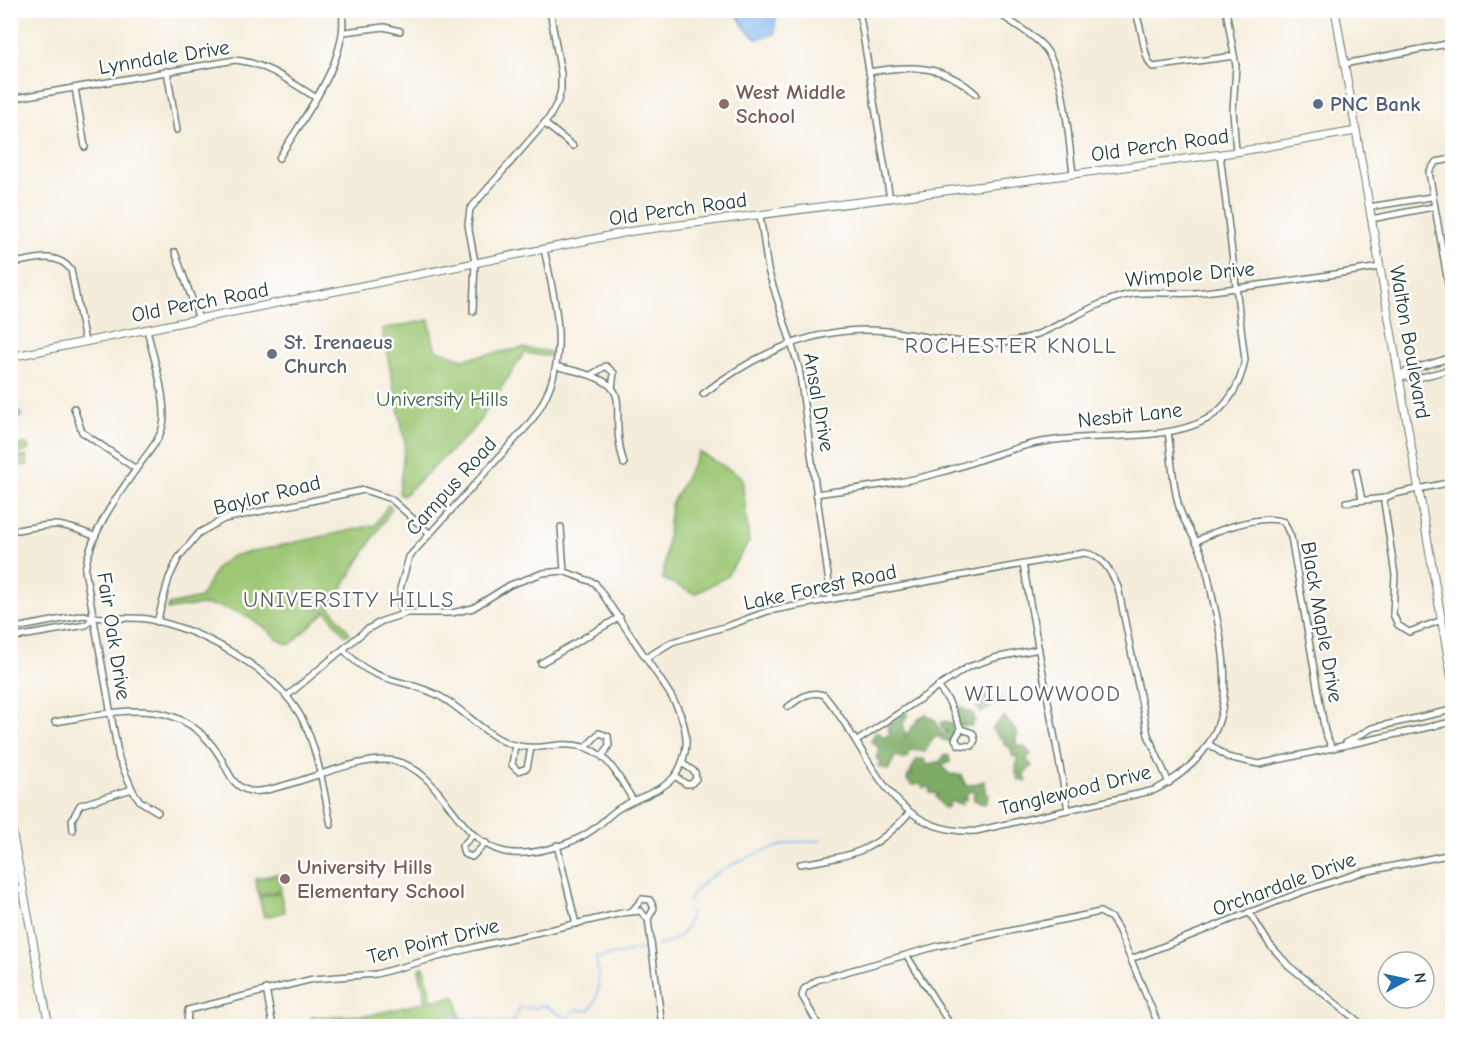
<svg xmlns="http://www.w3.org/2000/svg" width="1463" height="1037" font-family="'Comic Neue',sans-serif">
	<rect width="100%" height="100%" fill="#fff"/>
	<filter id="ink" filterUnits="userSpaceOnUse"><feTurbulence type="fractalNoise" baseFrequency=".0167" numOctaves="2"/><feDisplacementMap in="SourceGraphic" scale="12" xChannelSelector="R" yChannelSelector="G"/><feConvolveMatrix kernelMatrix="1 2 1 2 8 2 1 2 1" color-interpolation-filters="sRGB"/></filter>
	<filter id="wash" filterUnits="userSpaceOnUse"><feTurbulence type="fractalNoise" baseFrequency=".008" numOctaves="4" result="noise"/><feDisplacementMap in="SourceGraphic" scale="24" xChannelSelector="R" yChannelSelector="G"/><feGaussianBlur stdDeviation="1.35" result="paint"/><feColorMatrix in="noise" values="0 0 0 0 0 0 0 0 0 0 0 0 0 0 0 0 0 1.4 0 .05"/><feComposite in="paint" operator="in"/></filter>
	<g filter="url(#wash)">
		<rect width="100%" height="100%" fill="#f5eddb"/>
		<g fill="#9dc774" stroke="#5e8254" stroke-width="1.5">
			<path d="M 429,320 L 435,349 L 462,359 L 523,348 L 552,352 L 552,357 L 524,353 L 475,428 L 403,496 L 399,494 L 405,442 L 382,329 Z"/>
			<path d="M 24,444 L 28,445 L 29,450 L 11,456 L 11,447 Z"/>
			<path d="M 699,452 L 742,477 L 749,542 L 726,577 L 695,594 L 663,579 L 671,505 Z"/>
			<path d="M 26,456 L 28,465 L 11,468 L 11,459 Z"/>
			<path d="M 388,505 L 392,508 L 330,607 L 350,633 L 346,636 L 326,611 L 291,644 C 279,644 273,634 264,627 C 227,603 210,601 167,610 L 169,605 L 200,598 L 217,567 L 232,556 L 375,525 Z"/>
			<path d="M 278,874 L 281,890 L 259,895 L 255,879 Z"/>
			<path d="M 280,892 L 285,912 L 264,917 L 259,897 Z"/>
			<path d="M 424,967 L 432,1001 L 456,996 L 462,1026 L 313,1026 L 311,1017 L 371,1015 L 426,1002 L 419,969 Z"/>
		</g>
		<g fill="#7eac66" stroke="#4e744d" stroke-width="1.5">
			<path d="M 984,692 L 988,695 L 987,699 L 992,700 L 998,697 L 1004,701 L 999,704 L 994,702 L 993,706 L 981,713 L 977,708 L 986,699 L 982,697 Z"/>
			<path d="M 960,707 L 974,714 L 975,722 L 971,722 L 972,726 L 956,725 L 956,713 Z"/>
			<path d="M 906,712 L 908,715 L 903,723 L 906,736 L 918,719 L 926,714 L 936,721 L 941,735 L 948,731 L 942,730 L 941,723 L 945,721 L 952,723 L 954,737 L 949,742 L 941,739 L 940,736 L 933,738 L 925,752 L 910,750 L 908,758 L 905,756 L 903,760 L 896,755 L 888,770 L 878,766 L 881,762 L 876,758 L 879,748 L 871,741 L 876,731 L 885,737 L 890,734 L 887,725 Z"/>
			<path d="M 1004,716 L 1018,734 L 1016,739 L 1017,747 L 1023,746 L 1031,754 L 1026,759 L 1032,766 L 1023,775 L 1027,781 L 1019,780 L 1016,773 L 1017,755 L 1013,757 L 1010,747 L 1003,744 L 1005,739 L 1000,738 L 992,729 Z"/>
			<path d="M 944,755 L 949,756 L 950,762 L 942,765 L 949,774 L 961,775 L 966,786 L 985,781 L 985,792 L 989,795 L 986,803 L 983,804 L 974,800 L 973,796 L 976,793 L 972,791 L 967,793 L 966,800 L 962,799 L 962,804 L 950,801 L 949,807 L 944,808 L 936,797 L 938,794 L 930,793 L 929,787 L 923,788 L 921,784 L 912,785 L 907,780 L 908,775 L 913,774 L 910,772 L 917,759 L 924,759 L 927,765 L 941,761 Z"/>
		</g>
		<g fill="#82b7f0" stroke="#507a92" stroke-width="1.5">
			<path d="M 735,11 L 776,11 L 775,34 L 756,39 L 745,28 Z"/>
			<path d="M 11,396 L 14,396 L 17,412 L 20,412 L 21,417 L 11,419 Z"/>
		</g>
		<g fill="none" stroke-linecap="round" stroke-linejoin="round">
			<g stroke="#82b7f0" stroke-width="1.5">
				<path d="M 689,903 C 695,874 764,850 790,843 C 801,840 811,844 822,839"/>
				<path d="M 10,923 L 16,907"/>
				<path d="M 657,946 C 675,942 690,933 690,911"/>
				<path d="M 419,1026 L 452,1017 L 508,1023 L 514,1020 L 520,1007 L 536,1008 L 543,1005 L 568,1019 L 576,1009 L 588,1011 C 602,999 599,975 596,958 L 649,948"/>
			</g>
		</g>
	</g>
	<g filter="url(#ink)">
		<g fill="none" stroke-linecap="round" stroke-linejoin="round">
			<g stroke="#6a7b6e" stroke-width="8">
				<g id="street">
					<path d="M 859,10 L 890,199"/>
					<path d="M 994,10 C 1010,22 1030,32 1043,46 C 1066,71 1068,140 1073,173"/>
					<path d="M 1134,10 C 1143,24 1143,61 1153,67 L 1234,56"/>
					<path d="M 1226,10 L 1236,66 L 1233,110 L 1236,152"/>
					<path d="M 344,32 L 384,27 L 400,31"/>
					<path d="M 1344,64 L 1452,43"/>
					<path d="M 167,71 L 177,130"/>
					<path d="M 869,72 C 910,65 944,64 976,94"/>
					<path d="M 75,88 L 85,147"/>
					<path d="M 10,99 L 235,60 C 266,63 289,81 315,97"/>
					<path d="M 544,123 L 573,146"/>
					<path d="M 279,158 C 303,118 350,59 342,10"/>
					<path d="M 1452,159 L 1436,162 L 1429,172 L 1452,307"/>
					<path d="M 1369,207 L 1431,197"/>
					<path d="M 760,215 L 768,270 L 799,368 L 831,597"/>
					<path d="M 1371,219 L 1433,207"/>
					<path d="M 175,252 L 199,319"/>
					<path d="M 1443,253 L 1452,251"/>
					<path d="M 10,264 C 32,260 56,250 71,270 L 85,342"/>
					<path d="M 473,311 L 475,262 L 468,225 L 470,209 L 549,118 L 558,101 L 561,90 L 561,74 L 550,10"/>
					<path d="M 147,329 C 153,357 164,388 164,416 C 164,437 148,452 137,468 C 115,499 91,532 85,570 L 119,759 L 133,791 L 140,801 L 158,812"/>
					<path d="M 558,367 C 647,385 604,400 624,464"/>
					<path d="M 591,375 L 606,366 L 614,373 L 612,388"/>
					<path d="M 1399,375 C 1416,365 1435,365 1452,356"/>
					<path d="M 1399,375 L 1414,379 L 1452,369"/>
					<path d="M 703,394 C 756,353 819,324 887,331 C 928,336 969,347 1009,342 C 1049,337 1086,304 1127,295 C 1149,290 1173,295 1195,293 C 1257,286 1318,277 1380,267"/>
					<path d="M 74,408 L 82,432 L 136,469"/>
					<path d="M 1356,471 L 1362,500"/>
					<path d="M 816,494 C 858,488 901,484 942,472 C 975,463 1007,448 1042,442 C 1090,432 1166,443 1207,419 C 1229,406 1240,385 1245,360 L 1220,154"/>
					<path d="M 1346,502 L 1385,498"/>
					<path d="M 561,527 L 564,572"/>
					<path d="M 18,530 C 54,523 60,522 94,536"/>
					<path d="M 1196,542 C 1214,530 1264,513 1284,522 L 1291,537 L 1325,732 L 1332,748"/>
					<path d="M 1023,564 L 1068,810"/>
					<path d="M 401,614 L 400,589 L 409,557 L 529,424 C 573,366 558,315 544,249"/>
					<path d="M 1442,620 L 1409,632 L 1398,625 L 1393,614 L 1395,575 L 1384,502 L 1385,498 L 1394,494 L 1452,482"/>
					<path d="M 157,622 L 169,578 L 179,557 L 199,533 L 224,519 L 364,490 L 391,499 L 429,533"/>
					<path d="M 10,629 L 84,615 C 101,621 127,616 147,619 C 200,629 272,667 300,715 C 318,747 323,789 331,825"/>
					<path d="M 10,638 L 86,625 L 93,618"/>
					<path d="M 344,650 C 375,686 405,677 441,697 C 466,711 485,736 513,745 C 529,749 543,747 558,745 C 602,741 613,768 633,800"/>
					<path d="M 541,663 L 620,617"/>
					<path d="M 938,686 L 949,702 L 961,729 L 973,733 L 975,740 L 972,746 L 959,745 L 955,739 L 961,729"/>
					<path d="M 287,696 L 366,630 L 382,621 L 407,613 L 452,613 L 473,608 L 510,585 L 543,573 L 563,571 L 595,583 L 646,658 L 672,642 L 728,626 L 768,611 L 1084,553 C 1103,555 1111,572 1118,587 L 1148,735 L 1169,783"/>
					<path d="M 788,707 C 800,698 809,690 824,695 C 871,750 888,836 976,831 L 1155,790 C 1233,749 1232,690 1216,613 C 1211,594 1209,573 1202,555 C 1197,539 1185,526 1180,510 C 1172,486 1172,457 1168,432"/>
					<path d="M 55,722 C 116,712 179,692 219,755 C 228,769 231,787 250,791 C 262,793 274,788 286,785 C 316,777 366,755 395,761 C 444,772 455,841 505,852 C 529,857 571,845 591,831 C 603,823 611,812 623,806 C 639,797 662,791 674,777 C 682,767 687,751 686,739 C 685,709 661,682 646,658"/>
					<path d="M 857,741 L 968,667 L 994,658 L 1039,649"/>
					<path d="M 1346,743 L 1372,728 L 1452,710"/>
					<path d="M 1209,744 L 1227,757 L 1259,764 L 1452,722"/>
					<path d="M 515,745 L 512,765 L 518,771 L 527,768 L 531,748"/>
					<path d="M 586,747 L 599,733 L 608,736 L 609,745 L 603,756"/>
					<path d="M 675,776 L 686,784 L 691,784 L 696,779 L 695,772 L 682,763"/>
					<path d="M 73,830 L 72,820 L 80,805 L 132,789"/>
					<path d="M 473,835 L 462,846 L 464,854 L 472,857 L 486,843"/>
					<path d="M 557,845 L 576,924"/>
					<path d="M 800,864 C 851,856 874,853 909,813"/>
					<path d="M 10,893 L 23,889"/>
					<path d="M 632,911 L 642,899 L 650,900 L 654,908 L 648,919"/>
					<path d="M 1249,912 L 1270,945 L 1289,966 L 1364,1026"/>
					<path d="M 648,919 L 662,1026"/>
					<path d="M 907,956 L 951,1026"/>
					<path d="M 1131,959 L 1299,893 L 1359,873 L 1452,854"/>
					<path d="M 266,989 L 273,1026"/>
					<path d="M 187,1026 L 188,1010 L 313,979 L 376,974 L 475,947 L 622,913 L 640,911 L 648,919"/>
					<path d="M 819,1026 L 802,996 L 804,989 L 817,980 L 938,946 L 1100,912 L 1111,918 L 1118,929 L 1159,1026"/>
				</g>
			</g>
			<g stroke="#6a7b6e" stroke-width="9">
				<g id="secondary">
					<path d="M 1335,10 L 1452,680"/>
					<path d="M 10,357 L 633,231 L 1007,183 L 1236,152 L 1356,131"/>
					<path d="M 10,820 L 49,1026"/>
				</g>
			</g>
			<use href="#street" stroke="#fff" stroke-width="5"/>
			<use href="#secondary" stroke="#fff" stroke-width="7"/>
		</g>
	</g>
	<g fill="#8d6e63" stroke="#fff" stroke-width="2">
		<circle cx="724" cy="104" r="6"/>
		<circle cx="285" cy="879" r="6"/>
	</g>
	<circle fill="#5c6f8a" stroke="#fff" stroke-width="2" cx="1318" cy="104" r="6"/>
	<circle fill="#6b7280" stroke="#fff" stroke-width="2" cx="272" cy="354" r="6"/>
	<g text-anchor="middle" stroke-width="5" stroke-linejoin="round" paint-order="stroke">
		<g font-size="21" fill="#1f3d34" stroke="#fff">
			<text transform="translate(164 57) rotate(-9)" y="7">Lynndale Drive</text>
			<text transform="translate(1160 145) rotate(-8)" y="7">Old Perch Road</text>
			<text transform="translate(678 209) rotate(-8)" y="7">Old Perch Road</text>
			<text transform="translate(1190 274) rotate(-5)" y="7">Wimpole Drive</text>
			<text transform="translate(200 302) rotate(-11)" y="7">Old Perch Road</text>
			<text transform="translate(1410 342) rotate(80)" y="7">Walton Boulevard</text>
			<text transform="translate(819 402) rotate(80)" y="7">Ansal Drive</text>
			<text transform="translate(1130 415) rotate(-6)" y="7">Nesbit Lane</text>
			<text transform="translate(451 486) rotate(-48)" y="7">Campus Road</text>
			<text transform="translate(267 495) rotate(-14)" y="7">Baylor Road</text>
			<text transform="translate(820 587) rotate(-12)" y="7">Lake Forest Road</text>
			<text transform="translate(1322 622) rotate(80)" y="7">Black Maple Drive</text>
			<text transform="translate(114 636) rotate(81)" y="7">Fair Oak Drive</text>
			<text transform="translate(1075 790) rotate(-14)" y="7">Tanglewood Drive</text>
			<text transform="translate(1284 884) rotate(-20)" y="7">Orchardale Drive</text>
			<text transform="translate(433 941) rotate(-14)" y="7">Ten Point Drive</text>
		</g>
		<g font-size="21" font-weight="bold" fill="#785e54" stroke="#fff" text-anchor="start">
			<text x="736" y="99">West Middle<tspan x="736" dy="24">School</tspan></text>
			<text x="297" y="874">University Hills<tspan x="297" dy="24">Elementary School</tspan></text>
		</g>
		<g font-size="21" font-weight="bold" fill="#4e5e75" stroke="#fff" text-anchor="start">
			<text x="1330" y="111">PNC Bank</text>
		</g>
		<g font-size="21" font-weight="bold" fill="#5b616d" stroke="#fff" text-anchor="start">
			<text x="284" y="349">St. Irenaeus<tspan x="284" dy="24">Church</tspan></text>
		</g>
		<g font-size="21" fill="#3e6044" stroke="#fff">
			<text x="442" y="406">University Hills</text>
		</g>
		<g font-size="22" letter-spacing="1.5" fill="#575c62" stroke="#fff">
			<text x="1011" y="353">ROCHESTER KNOLL</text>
			<text x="349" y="607">UNIVERSITY HILLS</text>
			<text x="1043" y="701">WILLOWWOOD</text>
		</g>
	</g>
	<rect width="1463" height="1037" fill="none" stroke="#fff" stroke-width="36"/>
	<g transform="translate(1406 980) rotate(82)"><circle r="28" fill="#ffffff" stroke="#a5b1ae" stroke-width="1.5"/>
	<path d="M0-4.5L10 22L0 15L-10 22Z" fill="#1f6fb2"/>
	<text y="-9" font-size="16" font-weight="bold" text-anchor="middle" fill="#1f3d34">N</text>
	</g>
</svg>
